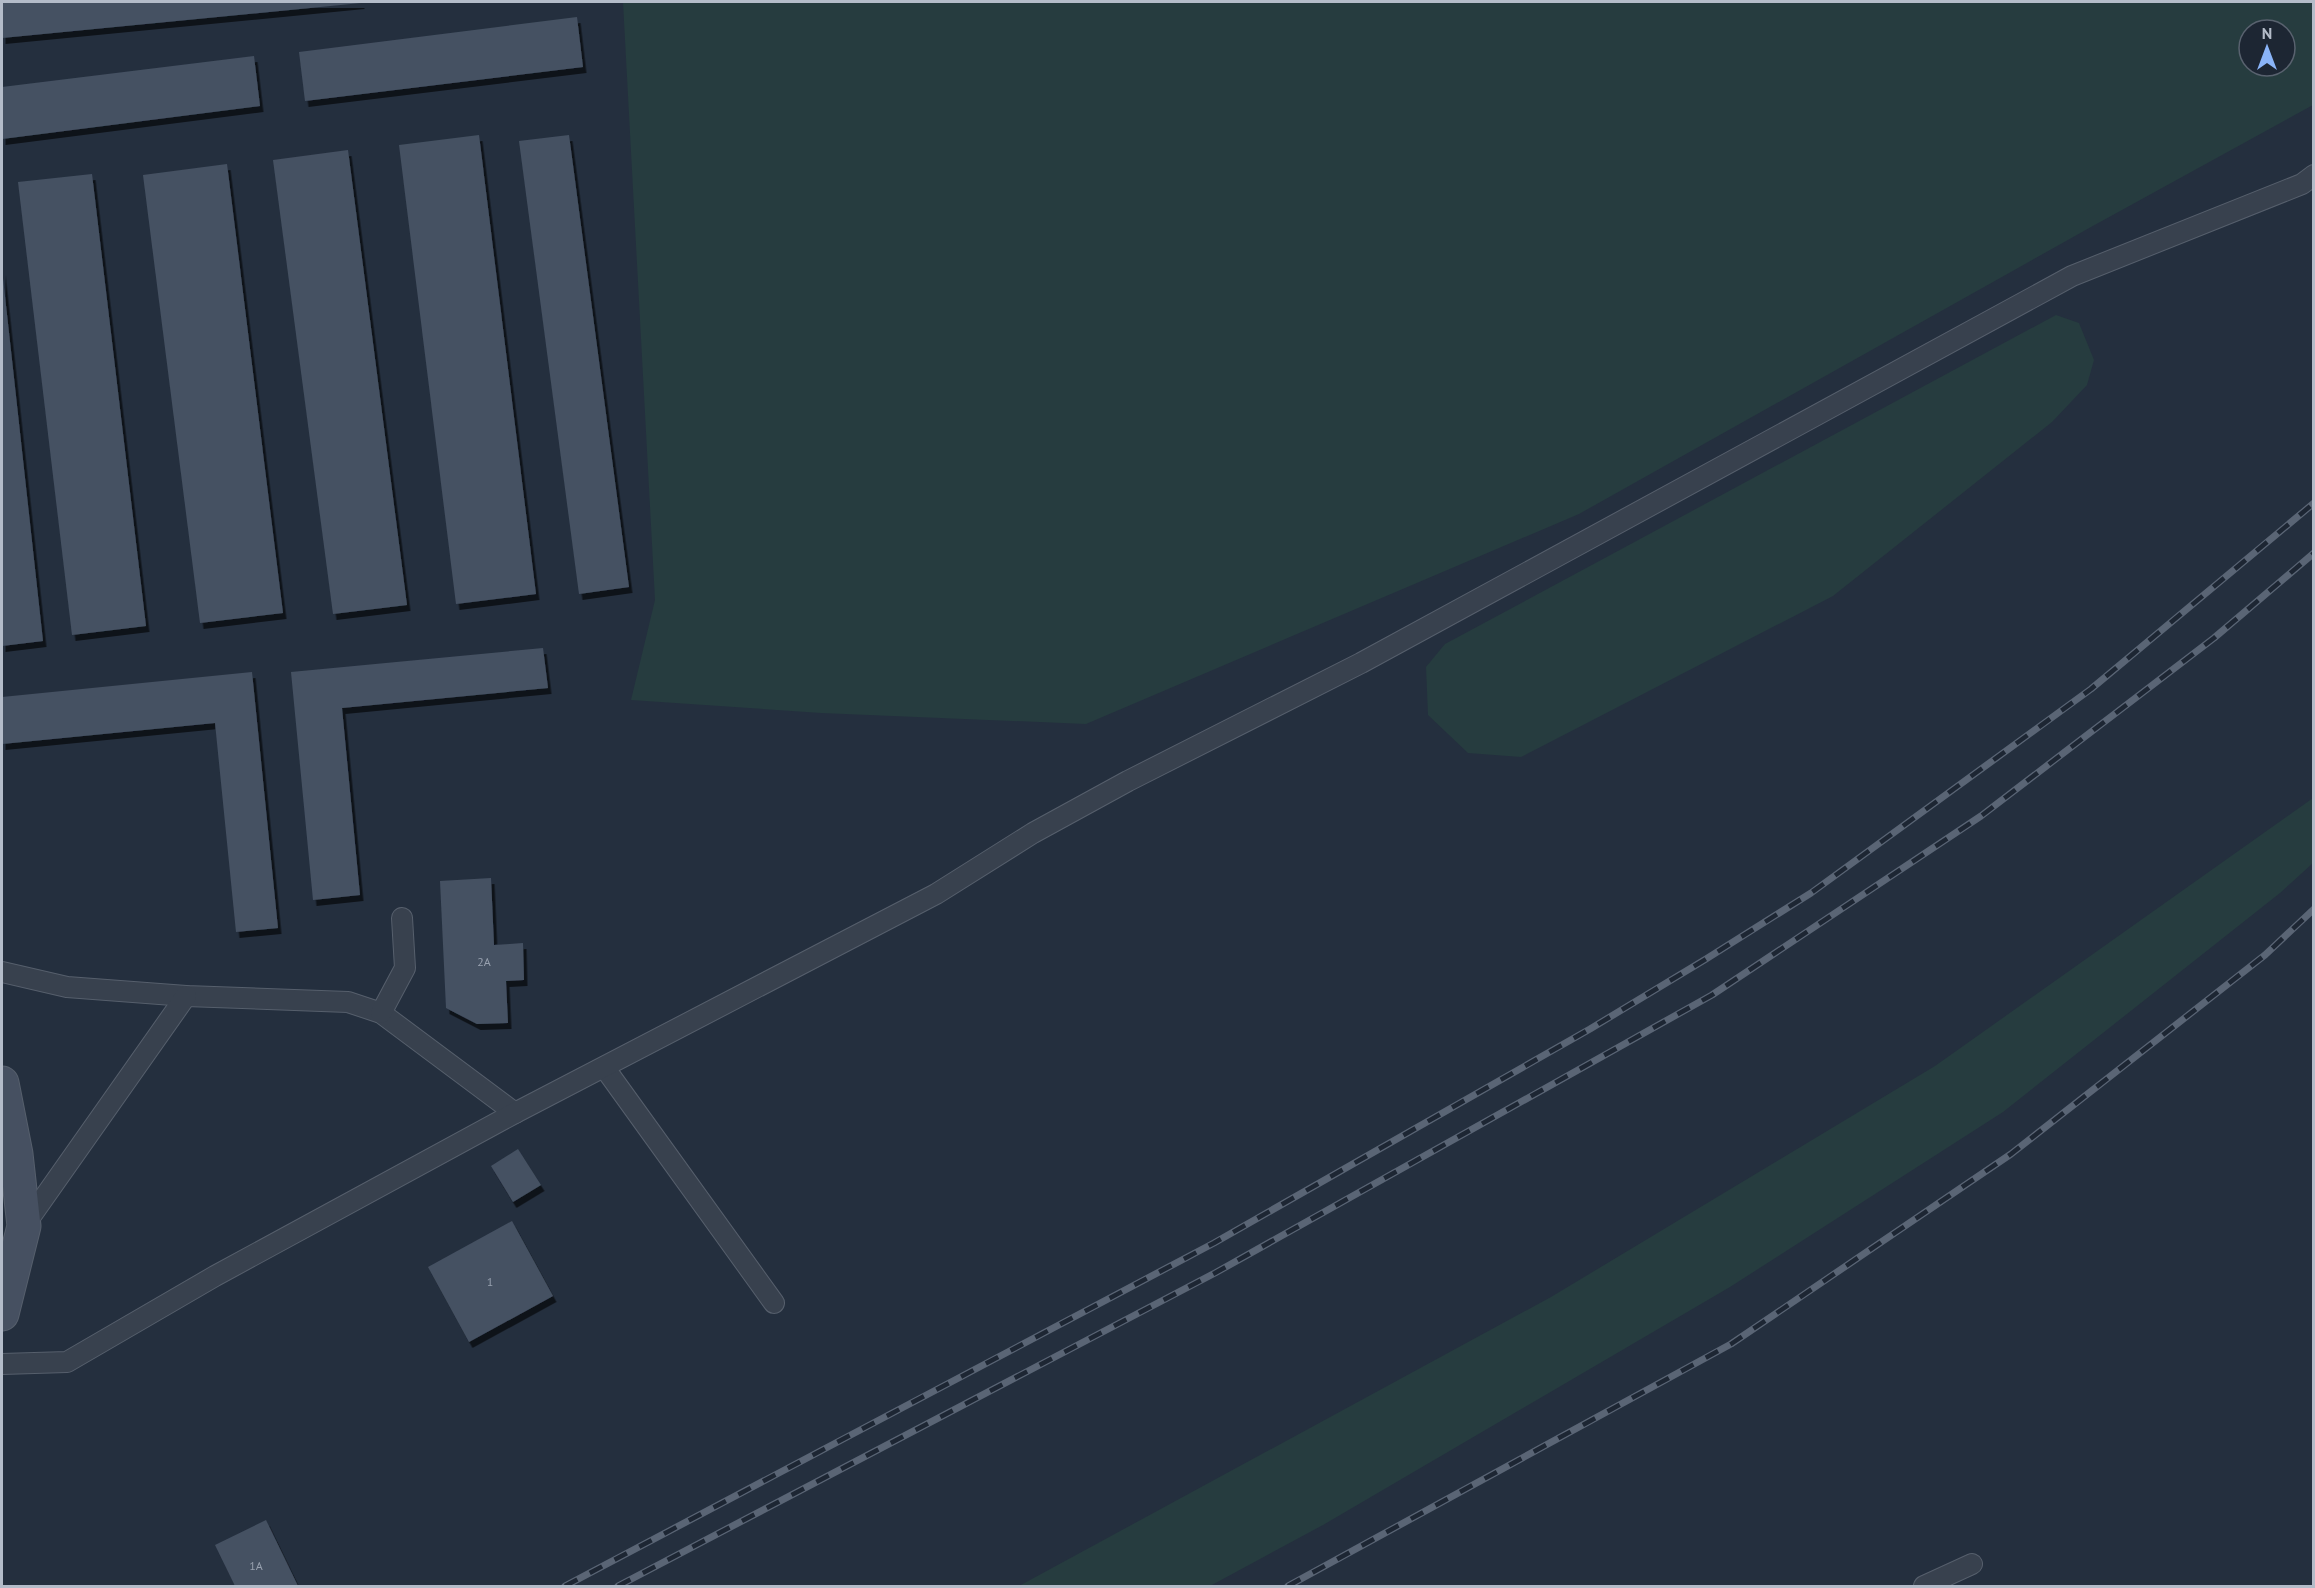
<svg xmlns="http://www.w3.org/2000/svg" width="2315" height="1588" font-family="'PT Sans',sans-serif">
	<defs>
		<filter id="shadow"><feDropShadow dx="3.5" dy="6" stdDeviation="0" flood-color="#0009"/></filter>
	</defs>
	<rect width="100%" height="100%" fill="#242f3e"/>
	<g fill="#263c3f" fill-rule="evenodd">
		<path d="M 623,2 L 2313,2 L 2313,105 L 2091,227 L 1579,514 L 1086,724 L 821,713 L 631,700 L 655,600 ZM 2249,30 L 2285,30 L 2285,66 L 2249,66 Z"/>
		<path d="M 2056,315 L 2079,323 L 2094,360 L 2087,385 L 2052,422 L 1833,596 L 1521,757 L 1468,753 L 1428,715 L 1426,667 L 1445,644 Z"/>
		<path d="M 2313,798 L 2313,863 L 2280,893 L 2003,1112 L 1730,1287 L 1323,1525 L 1210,1586 L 1019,1586 L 1551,1297 L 1935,1066 Z"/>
	</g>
	<g fill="#455162" filter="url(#shadow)">
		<path d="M 2,2 L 361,2 L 361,3 L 2,38 Z"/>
		<path d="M 577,17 L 583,67 L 305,101 L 299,52 Z"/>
		<path d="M 254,56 L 260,106 L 2,139 L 2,87 Z"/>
		<path d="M 479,135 L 536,594 L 456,604 L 399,145 Z"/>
		<path d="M 569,135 L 629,587 L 579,594 L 519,141 Z"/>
		<path d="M 348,150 L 407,605 L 333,614 L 273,160 Z"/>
		<path d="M 227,164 L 283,613 L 200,623 L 143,175 Z"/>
		<path d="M 92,174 L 146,626 L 72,635 L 18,182 Z"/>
		<path d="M 2,269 L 43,641 L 2,646 Z"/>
		<path d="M 543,648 L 548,688 L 342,708 L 360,895 L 313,900 L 291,672 Z"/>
		<path d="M 252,672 L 278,928 L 236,932 L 215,723 L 2,744 L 2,697 Z"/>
		<path d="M 491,878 L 494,945 L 523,943 L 524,980 L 506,981 L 508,1023 L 477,1024 L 446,1008 L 440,881 Z"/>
		<path d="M 518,1149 L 541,1185 L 513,1202 L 491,1166 Z"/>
		<path d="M 512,1221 L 553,1296 L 469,1342 L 428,1267 Z"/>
		<path d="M 266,1520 L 298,1586 L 235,1586 L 215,1545 Z"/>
	</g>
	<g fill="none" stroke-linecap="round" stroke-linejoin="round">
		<g stroke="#565f6c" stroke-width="22">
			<g id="lane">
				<path d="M 2,972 L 67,987 L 186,996 L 348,1002 L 381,1013 L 515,1113"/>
				<path d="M 381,1013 L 405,968 L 402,918"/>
				<path d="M 606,1066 L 609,1074 L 774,1303"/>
				<path d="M 24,1226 L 186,996"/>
				<path d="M 2,1364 L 67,1362 L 215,1276 L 515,1113 L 936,894 L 1033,833 L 1128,781 L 1361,663 L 2072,276 L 2302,184 L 2314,175"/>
				<path d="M 1924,1586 L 1972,1564"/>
			</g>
		</g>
		<g stroke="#565f6c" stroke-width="35">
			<path id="secondary" d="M 2,1083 L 16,1154 L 24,1226 L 2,1314"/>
		</g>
		<use href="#lane" stroke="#38414e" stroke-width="20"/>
		<use href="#secondary" stroke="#465061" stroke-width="33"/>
		<g stroke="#5a6575" stroke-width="7">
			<g id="rail">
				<path d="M 565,1586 L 1214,1243 L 1590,1029 L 1706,959 L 1811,893 L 2091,689 L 2314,503"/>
				<path d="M 618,1586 L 1215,1273 L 1712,995 L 1981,816 L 2214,638 L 2314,553"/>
				<path d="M 1288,1586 L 1731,1344 L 2011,1154 L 2265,955 L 2314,909"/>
			</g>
		</g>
		<use href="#rail" stroke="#1d2633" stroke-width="4.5" stroke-dasharray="14" stroke-linecap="butt"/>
	</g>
	<g text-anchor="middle" stroke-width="6" stroke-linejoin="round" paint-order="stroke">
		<g font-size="12" fill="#98a1af">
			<text x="484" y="966">2А</text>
			<text x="490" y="1286">1</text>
			<text x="256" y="1570">1А</text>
		</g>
	</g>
	<rect width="2315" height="1588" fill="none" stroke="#b4bcc9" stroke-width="6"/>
	<g transform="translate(2267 48)"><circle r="28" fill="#1d2633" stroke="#59626f" stroke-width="1.5"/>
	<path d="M0-4.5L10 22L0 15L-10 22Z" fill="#8ab4f8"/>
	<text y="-9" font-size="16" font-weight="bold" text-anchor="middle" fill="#b4bcc9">N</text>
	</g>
</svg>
